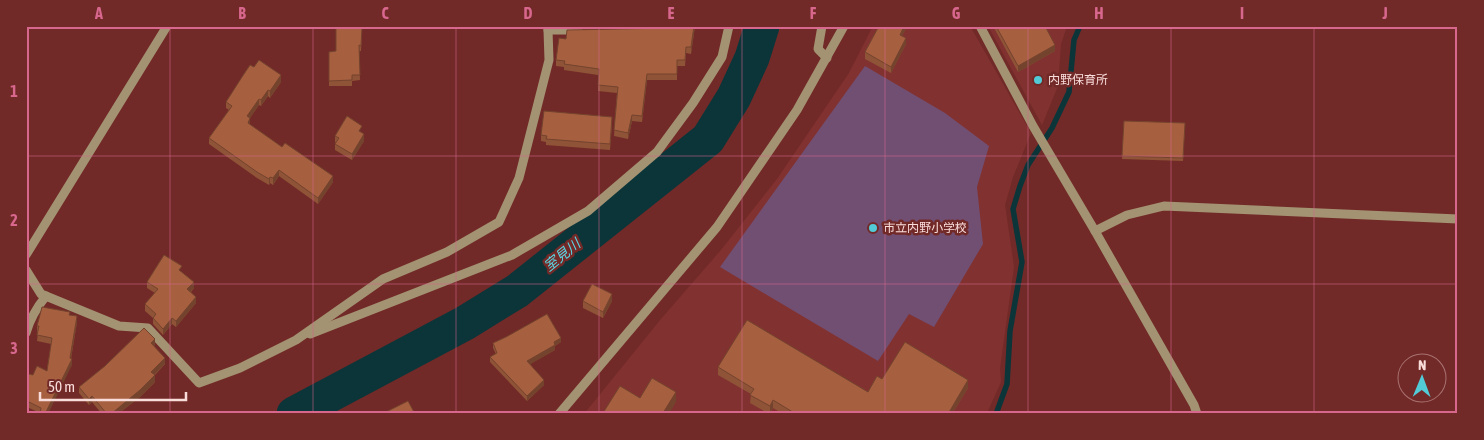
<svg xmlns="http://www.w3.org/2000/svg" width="1484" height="440" font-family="'Asap Condensed','Noto Sans JP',sans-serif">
	<rect width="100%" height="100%" fill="#722a28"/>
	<g fill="#813230">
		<path d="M 873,26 L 970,26 L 1031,133 L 1013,177 L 1005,205 L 1014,267 L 1000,368 L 1001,382 L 987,413 L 986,414 L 584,414 L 661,319 L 721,250 L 777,179 L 849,73 Z"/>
		<path d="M 988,26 L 1067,26 L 1061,44 L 1058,86 L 1042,125 Z"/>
	</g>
	<path fill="#714f73" d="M 865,66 L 945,113 L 989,146 L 977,187 L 983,244 L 934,327 L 909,314 L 878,361 L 720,267 Z"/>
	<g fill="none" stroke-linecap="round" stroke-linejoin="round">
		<path stroke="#0b3539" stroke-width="5.5" d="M 996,414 L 1007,384 L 1010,331 L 1022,262 L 1013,209 L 1020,186 L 1028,165 L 1052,128 L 1069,92 L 1074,40 L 1080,26"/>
		<path stroke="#0b3539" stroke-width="35" d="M 294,414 L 465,323 L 517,291 L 708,139 L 734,97 L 752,58 L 762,26"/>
		<g stroke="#a39372" stroke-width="9">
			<path d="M 822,26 L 818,49 L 827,58"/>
			<path d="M 980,26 L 1033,126 L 1095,231 L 1194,405 L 1197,414"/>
			<path d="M 548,29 L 548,30 L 578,30"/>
			<path d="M 1095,231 L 1127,215 L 1164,206 L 1458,219"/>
			<path d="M 26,255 L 167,26"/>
			<path d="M 26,270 L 41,294 L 119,326 L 148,328 L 199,383 L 240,368 L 296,340 L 383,279 L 447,252 L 499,222 L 519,178 L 549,60 L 548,30 L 552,26"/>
			<path d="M 26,333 C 30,319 37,307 46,296"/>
			<path d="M 310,334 L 512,255 L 588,211 L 657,152 L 693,103 L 722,57 L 729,26"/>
			<path d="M 559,414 L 717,227 L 797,110 L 844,26"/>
		</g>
	</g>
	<g fill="#8f5337">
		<path d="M 673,26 L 695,26 L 691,54 L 686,53 L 685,66 L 677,66 L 677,80 L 647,80 L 642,122 L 632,121 L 628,139 L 614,136 L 617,93 L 598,91 L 598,75 L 564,70 L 564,67 L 556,66 L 556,60 L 566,39 L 671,28 Z"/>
		<path d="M 879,26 L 907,26 L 902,36 L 906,44 L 891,73 L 865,59 L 865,52 Z"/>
		<path d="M 993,26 L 1045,26 L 1055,51 L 1018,72 Z"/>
		<path d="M 362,27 L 361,51 L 359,51 L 360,80 L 352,81 L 352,86 L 329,86 L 329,52 L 336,51 Z"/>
		<path d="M 281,82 L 270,98 L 268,96 L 261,106 L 259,105 L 250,118 L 250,125 L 333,182 L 318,204 L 279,176 L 273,185 L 270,183 L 269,185 L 257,178 L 209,144 L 209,138 L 229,110 L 226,108 L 226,102 Z"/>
		<path d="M 1124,121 L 1185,123 L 1183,161 L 1122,159 Z"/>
		<path d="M 612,122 L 610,150 L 546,145 L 546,142 L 541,141 L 541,135 Z"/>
		<path d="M 362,132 L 361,133 L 364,141 L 352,160 L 335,150 L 335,144 L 336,142 L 335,142 L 335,136 Z"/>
		<path d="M 182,272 L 194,288 L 191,292 L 196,303 L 176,327 L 172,324 L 163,335 L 153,324 L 153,318 L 145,311 L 145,304 L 155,293 L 147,288 L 147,282 Z"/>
		<path d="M 583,301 L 612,301 L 603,318 L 583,308 Z"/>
		<path d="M 70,315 L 77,322 L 71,359 L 72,365 L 40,413 L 27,407 L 26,404 L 26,381 L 33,375 L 47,371 L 51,344 L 37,341 L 38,332 L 37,332 L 37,326 Z"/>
		<path d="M 561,342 L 555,346 L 555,350 L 530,364 L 544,385 L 527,401 L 490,362 L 490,357 L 496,354 L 493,348 L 493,343 Z"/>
		<path d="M 155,345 L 154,346 L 165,364 L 155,375 L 155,382 L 140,397 L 118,414 L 102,414 L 92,402 L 89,405 L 79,393 L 79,387 Z"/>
		<path d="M 718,367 L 868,392 L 882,379 L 968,388 L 952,414 L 783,414 L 773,408 L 770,414 L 769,414 L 750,403 L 751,394 L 718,375 Z"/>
	</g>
	<g fill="#74432d">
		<path d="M 694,26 L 695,26 L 691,54 L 691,47 Z"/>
		<path d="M 904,26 L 907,26 L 900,41 L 900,35 Z"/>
		<path d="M 906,38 L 906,44 L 891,73 L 891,67 Z"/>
		<path d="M 1055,45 L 1055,51 L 1018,72 L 1018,66 Z"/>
		<path d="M 647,74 L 647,80 L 642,122 L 642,116 Z"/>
		<path d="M 281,75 L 281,82 L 270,98 L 270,91 Z"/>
		<path d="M 268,90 L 268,96 L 261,106 L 261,100 Z"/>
		<path d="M 259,99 L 259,105 L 250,118 L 250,124 L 248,129 L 247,116 Z"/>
		<path d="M 632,115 L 632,121 L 628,139 L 628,133 Z"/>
		<path d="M 364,134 L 364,141 L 352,160 L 352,154 Z"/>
		<path d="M 279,170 L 279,176 L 273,185 L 273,178 Z"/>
		<path d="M 333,176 L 333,182 L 318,204 L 318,198 Z"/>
		<path d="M 270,177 L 270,183 L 269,185 L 269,179 Z"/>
		<path d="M 194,282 L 194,288 L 187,295 L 187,289 Z"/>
		<path d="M 612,294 L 612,301 L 603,318 L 603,312 Z"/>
		<path d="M 196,297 L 196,303 L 176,327 L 176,321 Z"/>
		<path d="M 77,316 L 77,322 L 70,363 L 72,359 L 72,365 L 48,414 L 45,414 L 70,358 Z"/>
		<path d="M 172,318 L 172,324 L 163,335 L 163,329 Z"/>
		<path d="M 561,338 L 561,342 L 555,346 L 555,350 L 527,366 L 527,361 L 554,342 Z"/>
		<path d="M 155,339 L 155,345 L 151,349 L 151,343 Z"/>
		<path d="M 165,358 L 165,364 L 151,378 L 151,372 Z"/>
		<path d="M 155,375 L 155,382 L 140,397 L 118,414 L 111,414 Z"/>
		<path d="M 544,380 L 544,385 L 527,401 L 527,396 Z"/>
		<path d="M 968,380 L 968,388 L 952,414 L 948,414 Z"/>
		<path d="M 676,392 L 676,402 L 669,414 L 663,414 Z"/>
		<path d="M 92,396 L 92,402 L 89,405 L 89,399 Z"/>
		<path d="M 773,400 L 773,408 L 770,414 L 770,406 Z"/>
	</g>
	<g fill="#a66040" stroke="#74432d">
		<path d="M 673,26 L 694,26 L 691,47 L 686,47 L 685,60 L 677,60 L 677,74 L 647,74 L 642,116 L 632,115 L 628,133 L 614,130 L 618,87 L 598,85 L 599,69 L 564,64 L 565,61 L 556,60 L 559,38 L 566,39 L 567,30 L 671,28 Z"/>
		<path d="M 879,26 L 904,26 L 900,35 L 906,38 L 891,67 L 865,52 Z"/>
		<path d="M 996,26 L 1045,26 L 1055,45 L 1018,66 Z"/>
		<path d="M 336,27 L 362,27 L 361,46 L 359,45 L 360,75 L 352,75 L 352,80 L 329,81 L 329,52 L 336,51 Z"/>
		<path d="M 259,60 L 281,75 L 270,91 L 268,90 L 261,100 L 259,99 L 247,116 L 250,118 L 248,123 L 282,147 L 285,143 L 333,176 L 318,198 L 279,170 L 273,178 L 270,177 L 269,179 L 257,172 L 209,138 L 232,106 L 226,102 L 242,77 L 250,65 L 254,67 Z"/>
		<path d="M 544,111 L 612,117 L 610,144 L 546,139 L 547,136 L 541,135 Z"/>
		<path d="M 347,116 L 362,126 L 359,131 L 364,134 L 352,154 L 335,144 L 339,138 L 335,136 Z"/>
		<path d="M 1124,121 L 1185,123 L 1183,158 L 1122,156 Z"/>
		<path d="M 164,255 L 182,266 L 179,270 L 194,282 L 187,289 L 196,297 L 176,321 L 172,318 L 163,329 L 153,318 L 156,314 L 145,304 L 158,289 L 147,282 Z"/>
		<path d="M 592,284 L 612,294 L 603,312 L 583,301 Z"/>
		<path d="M 42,307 L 70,312 L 69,315 L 77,316 L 70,358 L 72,359 L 45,414 L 40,414 L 41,408 L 27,401 L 28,399 L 26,398 L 26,381 L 29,374 L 33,375 L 37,366 L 47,371 L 52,338 L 37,335 L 39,326 L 37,326 Z"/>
		<path d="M 547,314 L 561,338 L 554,342 L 555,345 L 527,361 L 544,380 L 527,396 L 490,357 L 497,353 L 493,343 L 506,337 Z"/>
		<path d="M 747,320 L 868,392 L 877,376 L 882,379 L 905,342 L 968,380 L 948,414 L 796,414 L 773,400 L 770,406 L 750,395 L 754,389 L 718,367 Z"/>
		<path d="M 144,328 L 155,339 L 151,343 L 165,358 L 151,372 L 155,375 L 140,390 L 111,414 L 107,414 L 92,396 L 89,399 L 79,387 L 105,366 Z"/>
		<path d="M 652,378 L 676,392 L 663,413 L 664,414 L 603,413 L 620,386 L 640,398 Z"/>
		<path d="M 408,401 L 415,414 L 382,414 Z"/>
	</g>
	<path fill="none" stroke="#d8678e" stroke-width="1" stroke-opacity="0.55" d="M 170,26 L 170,414M 313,26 L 313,414M 456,26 L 456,414M 599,26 L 599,414M 742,26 L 742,414M 885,26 L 885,414M 1028,26 L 1028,414M 1171,26 L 1171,414M 1314,26 L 1314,414M 26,156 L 1458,156M 26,284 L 1458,284"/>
	<g fill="#52cbd7" stroke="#722a28" stroke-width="2">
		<circle cx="1038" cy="80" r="5"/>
		<circle cx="873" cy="228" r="5"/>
	</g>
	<g text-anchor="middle" stroke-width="5" stroke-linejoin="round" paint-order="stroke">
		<g font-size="12" fill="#f9dddb" stroke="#722a28" text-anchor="start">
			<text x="1048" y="84">内野保育所</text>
			<text x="883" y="232">市立内野小学校</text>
		</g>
		<g font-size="14" font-style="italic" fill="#59dae7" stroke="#722a28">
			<text transform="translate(562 255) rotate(-39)" y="5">室見川</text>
		</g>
	</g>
	<rect width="1484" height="440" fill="none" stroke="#722a28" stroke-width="55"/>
	<g transform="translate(1422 378) rotate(1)"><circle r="24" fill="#722a28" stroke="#a87270"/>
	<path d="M0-4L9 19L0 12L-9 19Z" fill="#52cbd7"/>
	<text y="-8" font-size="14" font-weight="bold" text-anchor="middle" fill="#f9dddb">N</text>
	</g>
	<path d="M40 392v8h146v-8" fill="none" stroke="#f9dddb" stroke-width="2.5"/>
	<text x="48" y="392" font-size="15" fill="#f9dddb" stroke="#722a28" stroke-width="4" paint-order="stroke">50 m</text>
	<rect x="28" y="28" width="1428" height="384" fill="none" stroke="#d8678e" stroke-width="2"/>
	<g font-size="16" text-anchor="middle" font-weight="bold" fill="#d8678e">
		<text x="99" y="19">A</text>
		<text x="242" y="19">B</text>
		<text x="385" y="19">C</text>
		<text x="528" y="19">D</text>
		<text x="671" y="19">E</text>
		<text x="813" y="19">F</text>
		<text x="956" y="19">G</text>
		<text x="1099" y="19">H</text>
		<text x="1242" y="19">I</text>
		<text x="1385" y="19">J</text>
		<text x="14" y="97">1</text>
		<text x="14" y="226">2</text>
		<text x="14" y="354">3</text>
	</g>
</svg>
